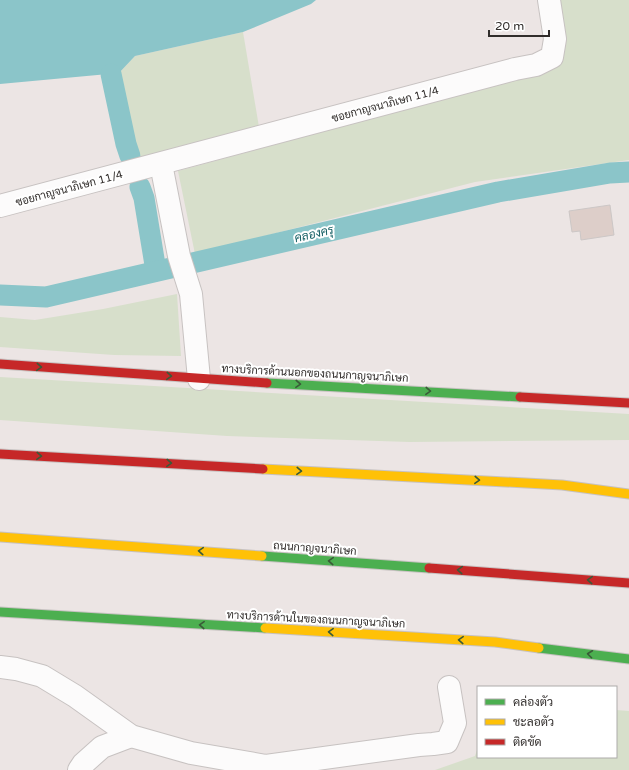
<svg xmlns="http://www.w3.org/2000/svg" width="629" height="770" font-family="'Varela Round',Sarabun,sans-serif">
	<rect width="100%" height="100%" fill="#ece5e4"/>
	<g fill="#d7dfcb">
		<path d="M 557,0 L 629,0 L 629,160 L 475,182 L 195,254 L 178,171 L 547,70 Z"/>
		<path d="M 243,32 L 259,127 L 137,160 L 125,116 L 119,73 L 135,56 Z"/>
		<path d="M 177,294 L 181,356 L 114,355 L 0,347 L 0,317 L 35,320 L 103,309 Z"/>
		<path d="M 0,377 L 629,414 L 629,440 L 410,442 L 227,436 L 0,420 Z"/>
		<path d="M 616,710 L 629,711 L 629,770 L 435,770 L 475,756 L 478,747 L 478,757 L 616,757 Z"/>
	</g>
	<path fill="#8bc5c9" d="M 0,0 L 316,0 L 311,4 L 243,32 L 135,56 L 119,73 L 0,84 Z"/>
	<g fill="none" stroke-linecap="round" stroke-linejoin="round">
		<g stroke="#8bc5c9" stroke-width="21">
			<path d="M 111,74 L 126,144 L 130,156"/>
			<path d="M 140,187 L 144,198 L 156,271"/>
			<path d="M 0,295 L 46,297 L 498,192 L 610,173 L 629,172"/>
		</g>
	</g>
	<path fill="#ddcec9" stroke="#ccc7c6" d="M 610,205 L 614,235 L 581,240 L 580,231 L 572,232 L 569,211 Z"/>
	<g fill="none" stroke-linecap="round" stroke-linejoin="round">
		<g stroke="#c7c2c1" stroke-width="24">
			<g id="street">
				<path d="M 161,164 L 179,256 L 191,294 L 199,379"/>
				<path d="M 0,206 L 515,69 L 536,65 L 552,57 L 555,39 L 549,0"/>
				<path d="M 0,667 L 16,669 L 42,676 L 75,696 L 131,736 L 191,753 L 266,766 L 419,745 L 433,744 L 447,742 L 455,723 L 449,687"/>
				<path d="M 79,770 L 83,764 L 102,747 L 131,736"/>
			</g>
		</g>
		<g stroke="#c7c2c1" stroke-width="11">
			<g id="fast">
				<path d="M 267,383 L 520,397"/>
				<path d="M 262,556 L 429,568"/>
				<path d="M 0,612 L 265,628"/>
				<path d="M 539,648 L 629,659"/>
			</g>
		</g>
		<g stroke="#c7c2c1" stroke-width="11">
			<g id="slow">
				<path d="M 263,469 L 562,485 L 629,494"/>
				<path d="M 0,537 L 262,556"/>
				<path d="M 265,628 L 495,642 L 539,648"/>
			</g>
		</g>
		<g stroke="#c7c2c1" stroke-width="11">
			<g id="jam">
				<path d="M 0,364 L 267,383"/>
				<path d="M 520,397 L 629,403"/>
				<path d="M 0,454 L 263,469"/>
				<path d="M 429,568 L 629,583"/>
			</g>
		</g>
		<use href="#street" stroke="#fcfbfb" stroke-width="22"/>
		<use href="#fast" stroke="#4caf50" stroke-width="9"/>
		<use href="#slow" stroke="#ffc107" stroke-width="9"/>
		<use href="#jam" stroke="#c62828" stroke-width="9"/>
	</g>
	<defs><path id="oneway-chevron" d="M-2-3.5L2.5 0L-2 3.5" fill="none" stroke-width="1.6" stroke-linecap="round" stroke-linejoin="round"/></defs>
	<g stroke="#3a5a38">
		<use href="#oneway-chevron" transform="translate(39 367) rotate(4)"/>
		<use href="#oneway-chevron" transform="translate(169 376) rotate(4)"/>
		<use href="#oneway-chevron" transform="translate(298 384) rotate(3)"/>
		<use href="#oneway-chevron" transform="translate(428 391) rotate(3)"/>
		<use href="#oneway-chevron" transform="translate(39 456) rotate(3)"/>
		<use href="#oneway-chevron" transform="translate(169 463) rotate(3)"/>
		<use href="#oneway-chevron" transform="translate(299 471) rotate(3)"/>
		<use href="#oneway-chevron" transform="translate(477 480) rotate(3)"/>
		<use href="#oneway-chevron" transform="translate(201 551) rotate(-176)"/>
		<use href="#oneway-chevron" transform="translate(331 561) rotate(-176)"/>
		<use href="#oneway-chevron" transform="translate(460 570) rotate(-176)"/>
		<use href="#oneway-chevron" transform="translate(590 580) rotate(-176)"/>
		<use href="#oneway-chevron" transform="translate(202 625) rotate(-177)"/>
		<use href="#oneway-chevron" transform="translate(331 632) rotate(-177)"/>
		<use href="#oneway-chevron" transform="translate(461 640) rotate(-177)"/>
		<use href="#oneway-chevron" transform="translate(590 654) rotate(-173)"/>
	</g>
	<g text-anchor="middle" stroke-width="4" stroke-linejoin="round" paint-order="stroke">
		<g font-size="11" fill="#312d2b" stroke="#fff">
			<text transform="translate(385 104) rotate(-15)" y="4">ซอยกาญจนาภิเษก 11/4</text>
			<text transform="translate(69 188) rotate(-15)" y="4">ซอยกาญจนาภิเษก 11/4</text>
			<text transform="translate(315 373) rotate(3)" y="4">ทางบริการด้านนอกของถนนกาญจนาภิเษก</text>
			<text transform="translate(315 548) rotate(4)" y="4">ถนนกาญจนาภิเษก</text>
			<text transform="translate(316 619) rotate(3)" y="4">ทางบริการด้านในของถนนกาญจนาภิเษก</text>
		</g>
		<g font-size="12" font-style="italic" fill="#176065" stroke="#fff">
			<text transform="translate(314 234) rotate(-13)" y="4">คลองครุ</text>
		</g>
	</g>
	<rect x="477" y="686" width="140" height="72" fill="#ffffff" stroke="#adabaa"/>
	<rect x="485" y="699" width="20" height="6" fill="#4caf50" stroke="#adabaa"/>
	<text x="513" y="706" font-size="12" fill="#312d2b">คล่องตัว</text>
	<rect x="485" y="719" width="20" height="6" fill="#ffc107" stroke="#adabaa"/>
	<text x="513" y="726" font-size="12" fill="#312d2b">ชะลอตัว</text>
	<rect x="485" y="739" width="20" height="6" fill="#c62828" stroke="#adabaa"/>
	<text x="513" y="746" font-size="12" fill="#312d2b">ติดขัด</text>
	<path d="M489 30v6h60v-6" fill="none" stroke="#312d2b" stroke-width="2"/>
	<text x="495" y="30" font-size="12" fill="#312d2b" stroke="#ffffff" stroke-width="3" paint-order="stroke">20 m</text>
</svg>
